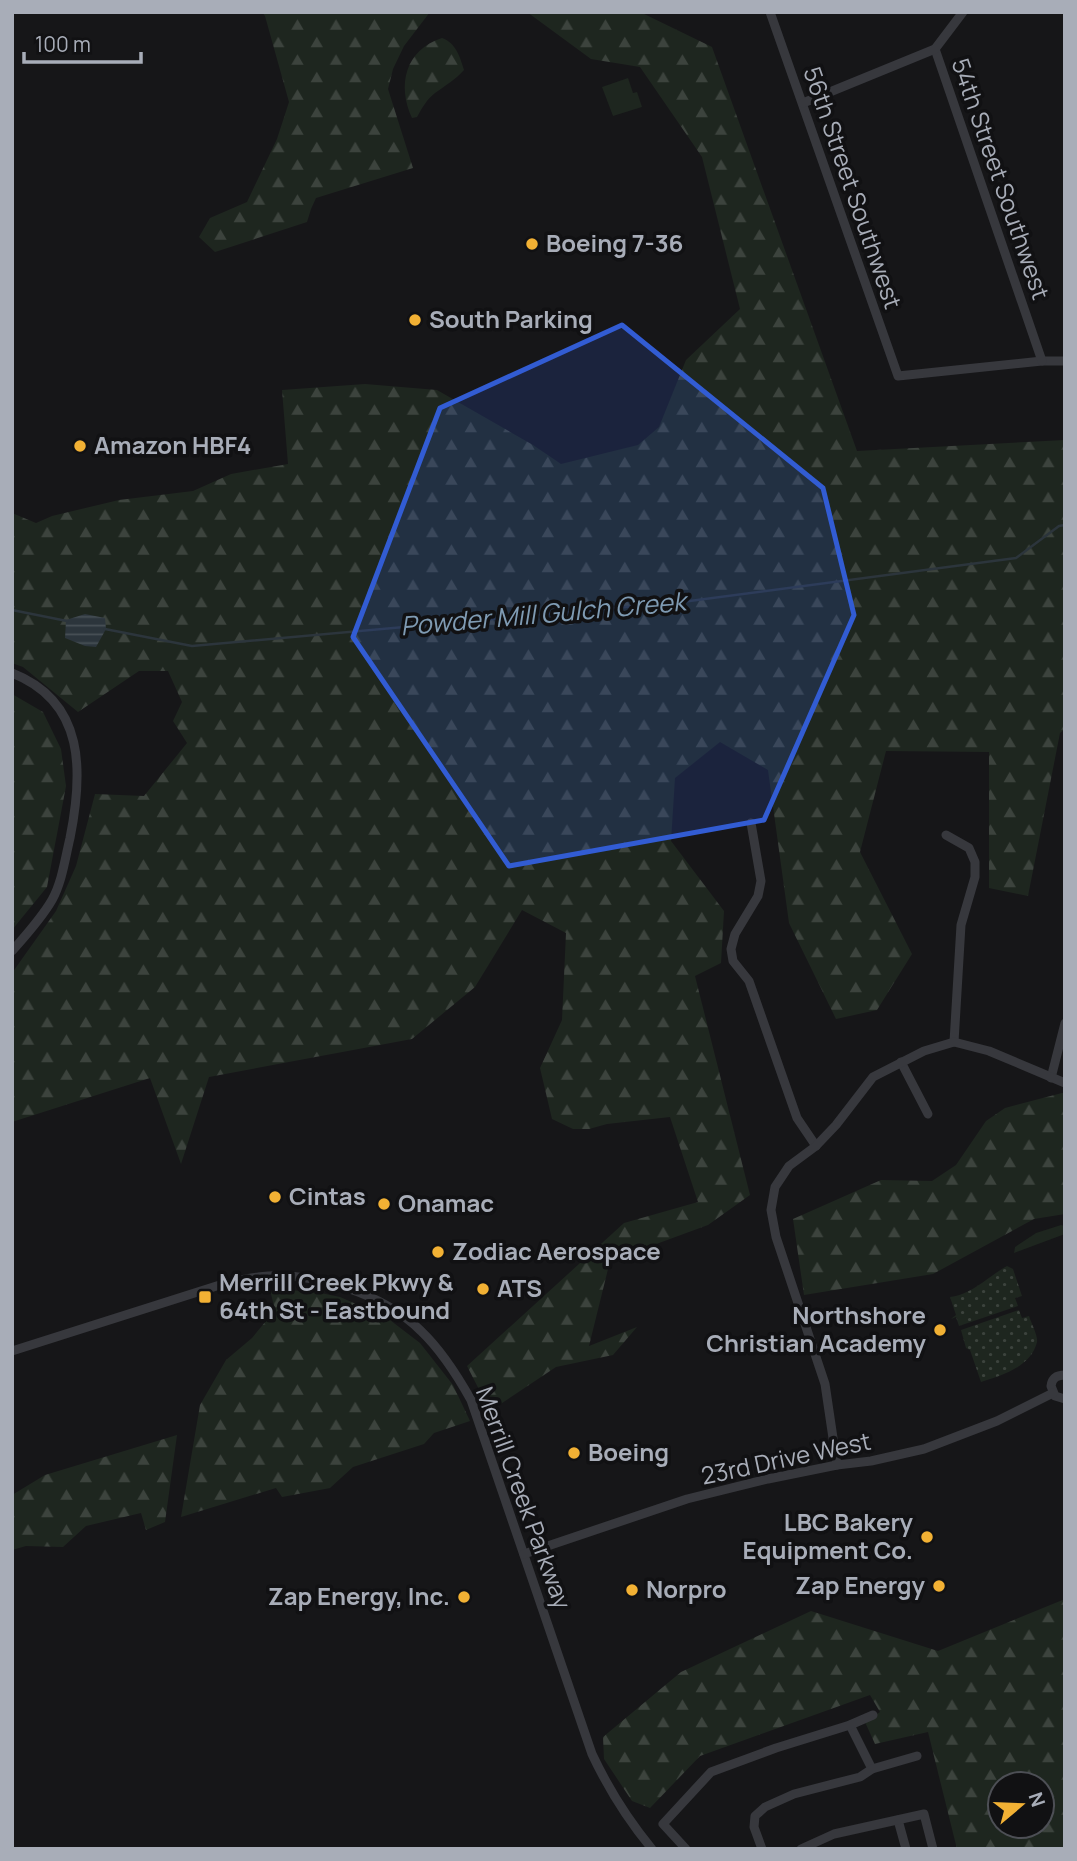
<svg xmlns="http://www.w3.org/2000/svg" width="1077" height="1861" font-family="Manrope,sans-serif">
	<defs>
		<pattern id="grass-dots" width="8" height="8" patternUnits="userSpaceOnUse" patternTransform="scale(1.75)"><rect width="8" height="8" fill="#1e261f"/><path d="M2 2h.1M6 6h.1" fill="none" stroke="#3c433d" stroke-width="1.8" stroke-linecap="round"/></pattern>
		<pattern id="forest-firs" width="22" height="20" patternUnits="userSpaceOnUse" patternTransform="scale(1.75)"><rect width="22" height="20" fill="#1e261f"/><path d="M5 1l3.5 6h-7zM16 11l3.5 6h-7z" fill="#3c433d"/></pattern>
		<pattern id="water-rules" width="6" height="5" patternUnits="userSpaceOnUse" patternTransform="scale(1.75)"><rect width="6" height="5" fill="#2c353c"/><path d="M0 2.5h6" fill="none" stroke="#485056"/></pattern>
	</defs>
	<rect width="100%" height="100%" fill="#161618"/>
	<g fill="url(#grass-dots)">
		<path d="M 1007,1266 L 1013,1269 L 1022,1296 L 1015,1298 L 1018,1306 L 959,1326 L 956,1317 L 951,1319 L 956,1315 L 950,1297 C 971,1295 989,1276 1007,1266 Z"/>
		<path d="M 1019,1310 L 1022,1318 L 1029,1316 C 1031,1323 1038,1335 1037,1342 C 1031,1367 1002,1375 981,1382 L 970,1350 L 966,1348 L 961,1330 Z"/>
	</g>
	<g fill="url(#forest-firs)" fill-rule="evenodd">
		<path d="M 262,12 L 430,12 L 404,46 L 393,69 L 388,89 L 413,168 L 316,198 L 311,209 L 307,222 L 215,252 L 199,237 L 210,218 L 247,202 L 277,139 L 289,102 L 265,16 Z"/>
		<path d="M 527,12 L 640,12 L 712,47 L 857,451 L 1065,440 L 1065,729 L 1060,733 L 1028,896 L 989,888 L 989,752 L 886,751 L 860,852 L 912,954 L 877,1010 L 836,1019 L 789,923 L 768,770 L 720,742 L 675,778 L 671,841 L 724,911 L 721,963 L 695,976 L 750,1195 L 708,1225 L 610,1261 L 589,1346 L 637,1327 L 613,1355 L 556,1367 L 490,1411 L 467,1366 L 624,1223 L 698,1202 L 670,1117 L 607,1124 L 589,1129 L 573,1129 L 552,1119 L 540,1068 L 562,1020 L 566,933 L 522,910 L 475,987 L 412,1039 L 209,1077 L 181,1164 L 150,1078 L 12,1122 L 12,973 L 56,911 L 76,866 L 95,794 L 144,796 L 187,743 L 173,721 L 182,702 L 168,671 L 139,671 L 78,712 L 23,667 L 12,663 L 12,513 L 36,523 L 52,516 L 119,500 L 193,491 L 231,474 L 288,464 L 282,390 L 365,384 L 437,390 L 533,445 L 561,464 L 638,445 L 659,427 L 686,360 L 740,309 L 702,157 L 640,67 L 591,59 Z"/>
		<path d="M 442,38 C 456,43 460,57 464,70 C 455,80 446,85 435,93 C 427,99 422,108 417,117 L 412,118 C 397,85 405,50 442,38 Z"/>
		<path d="M 12,694 L 43,712 L 61,749 L 66,786 L 47,887 L 12,930 Z"/>
		<path d="M 1062,1093 L 1065,1093 L 1065,1214 L 1034,1219 L 933,1274 L 804,1295 L 793,1219 L 881,1180 L 932,1181 L 956,1165 L 986,1121 L 1005,1108 Z"/>
		<path d="M 270,1290 L 311,1291 L 340,1297 L 386,1317 L 420,1343 L 453,1385 L 470,1421 L 434,1433 L 424,1444 L 353,1467 L 330,1488 L 282,1497 L 276,1488 L 181,1517 L 200,1405 L 226,1360 L 252,1338 L 275,1310 Z"/>
		<path d="M 177,1435 L 165,1522 L 146,1530 L 141,1513 L 86,1526 L 63,1547 L 26,1546 L 12,1550 L 12,1495 L 45,1475 Z"/>
		<path d="M 1065,1599 L 1065,1849 L 957,1849 L 928,1732 L 875,1744 L 865,1722 L 880,1712 L 870,1695 L 700,1756 L 650,1808 L 632,1801 L 604,1759 L 603,1737 L 681,1672 L 811,1611 L 938,1651 ZM 1000,1784 L 1042,1784 L 1042,1826 L 1000,1826 Z"/>
	</g>
	<g fill="#1e261f">
		<path d="M 628,78 L 633,93 L 637,92 L 642,107 L 613,116 L 602,87 Z"/>
		<path d="M 1061,1225 L 1065,1226 L 1065,1234 L 1014,1253 L 1015,1247 L 1036,1233 Z"/>
	</g>
	<path fill="url(#water-rules)" d="M 85,614 L 105,618 L 106,629 L 96,647 L 85,646 L 65,638 L 66,620 Z"/>
	<g fill="none" stroke-linecap="round" stroke-linejoin="round">
		<g stroke="#2c353c" stroke-width="2.5">
			<path d="M 12,610 L 67,621"/>
			<path d="M 105,629 L 192,646 L 682,602 L 1016,558 L 1059,526 L 1065,525"/>
		</g>
		<g stroke="#37383d" stroke-width="9">
			<path d="M 770,12 L 898,376 L 1042,361 L 1065,361"/>
			<path d="M 935,49 L 1042,361"/>
			<path d="M 803,103 L 935,49 L 963,12"/>
			<path d="M 12,673 C 86,702 83,773 70,838 C 65,859 62,882 52,900 C 41,919 26,935 12,951"/>
			<path d="M 751,823 L 761,881 L 758,896 L 735,934 L 731,949 L 733,961 L 749,981 L 797,1118 L 816,1146"/>
			<path d="M 946,835 L 969,848 L 975,862 L 975,877 L 961,925 L 954,1042"/>
			<path d="M 901,1062 L 928,1114"/>
			<path d="M 1051,1078 L 1065,1023"/>
			<path d="M 12,1351 L 226,1283 C 237,1281 248,1278 258,1277 C 311,1270 384,1294 421,1331 C 442,1351 457,1375 471,1400 L 592,1754 C 608,1788 628,1820 652,1849"/>
			<path d="M 1065,1375 C 1057,1375 1052,1378 1051,1386 L 1055,1396 L 1065,1399"/>
			<path d="M 837,1465 L 825,1384 L 776,1237 L 771,1210 L 775,1187 L 789,1166 L 816,1146 L 836,1125 L 873,1077 L 924,1051 L 954,1042 L 989,1051 L 1065,1083"/>
			<path d="M 524,1554 L 687,1499 L 768,1479 L 837,1465 L 871,1461 L 924,1449 L 997,1421 L 1053,1393"/>
			<path d="M 850,1725 L 872,1769"/>
			<path d="M 898,1820 L 906,1849"/>
			<path d="M 686,1849 L 663,1824 L 711,1772 L 776,1748 L 850,1725 L 873,1715"/>
			<path d="M 762,1849 L 754,1827 L 755,1816 L 765,1807 L 794,1794 L 860,1777 L 872,1769 L 917,1756"/>
			<path d="M 801,1849 L 834,1834 L 924,1814 L 933,1849"/>
		</g>
	</g>
	<path fill="#325cd3" fill-opacity="0.2" stroke="#325cd3" stroke-width="5" stroke-linejoin="round" d="M 622,325 L 823,488 L 854,615 L 764,820 L 509,866 L 353,637 L 440,408 Z"/>
	<g fill="#f2b134" stroke="#111113" stroke-width="2.5">
		<circle cx="532" cy="244" r="7"/>
		<circle cx="415" cy="320" r="7"/>
		<circle cx="80" cy="446" r="7"/>
		<circle cx="275" cy="1197" r="7"/>
		<circle cx="384" cy="1204" r="7"/>
		<circle cx="438" cy="1252" r="7"/>
		<circle cx="483" cy="1289" r="7"/>
		<rect x="198" y="1290" width="14" height="14" rx="3.5"/>
		<circle cx="940" cy="1330" r="7"/>
		<circle cx="574" cy="1453" r="7"/>
		<circle cx="927" cy="1537" r="7"/>
		<circle cx="939" cy="1586" r="7"/>
		<circle cx="632" cy="1590" r="7"/>
		<circle cx="464" cy="1597" r="7"/>
	</g>
	<g text-anchor="middle" stroke-width="7" stroke-linejoin="round" paint-order="stroke">
		<g font-size="24" fill="#a8adb8" stroke="#111113">
			<text transform="translate(1000 179) rotate(71)" y="8">54th Street Southwest</text>
			<text transform="translate(852 188) rotate(71)" y="8">56th Street Southwest</text>
			<text transform="translate(786 1459) rotate(-12)" y="8">23rd Drive West</text>
			<text transform="translate(523 1498) rotate(70)" y="8">Merrill Creek Parkway</text>
		</g>
		<g font-size="24" font-weight="bold" fill="#a8adb8" stroke="#111113" text-anchor="start">
			<text x="546" y="252">Boeing 7-36</text>
			<text x="429" y="328">South Parking</text>
			<text x="94" y="454">Amazon HBF4</text>
			<text x="289" y="1205">Cintas</text>
			<text x="398" y="1212">Onamac</text>
			<text x="452" y="1260">Zodiac Aerospace</text>
			<text x="219" y="1291">Merrill Creek Pkwy &amp;<tspan x="219" dy="28">64th St - Eastbound</tspan></text>
			<text x="497" y="1297">ATS</text>
			<text x="926" y="1324" text-anchor="end">Northshore<tspan x="926" dy="28">Christian Academy</tspan></text>
			<text x="588" y="1461">Boeing</text>
			<text x="913" y="1531" text-anchor="end">LBC Bakery<tspan x="913" dy="28">Equipment Co.</tspan></text>
			<text x="925" y="1594" text-anchor="end">Zap Energy</text>
			<text x="646" y="1598">Norpro</text>
			<text x="450" y="1605" text-anchor="end">Zap Energy, Inc.</text>
		</g>
		<g font-size="26" font-style="italic" fill="#7f9bb3" stroke="#111113">
			<text transform="translate(543 614) rotate(-5)" y="9">Powder Mill Gulch Creek</text>
		</g>
	</g>
	<rect width="1077" height="1861" fill="none" stroke="#a8adb8" stroke-width="28"/>
	<g transform="translate(1021 1805) rotate(71)"><circle r="33" fill="#111113" stroke="#4d4f55" stroke-width="2"/>
	<path d="M0-5L12 26L0 18L-12 26Z" fill="#f2b134"/>
	<text y="-10" font-size="19" font-weight="bold" text-anchor="middle" fill="#a8adb8">N</text>
	</g>
	<path d="M24 52v10h117v-10" fill="none" stroke="#a8adb8" stroke-width="3.5"/>
	<text x="35" y="52" font-size="21" fill="#a8adb8" stroke="#111113" stroke-width="5" paint-order="stroke">100 m</text>
</svg>
